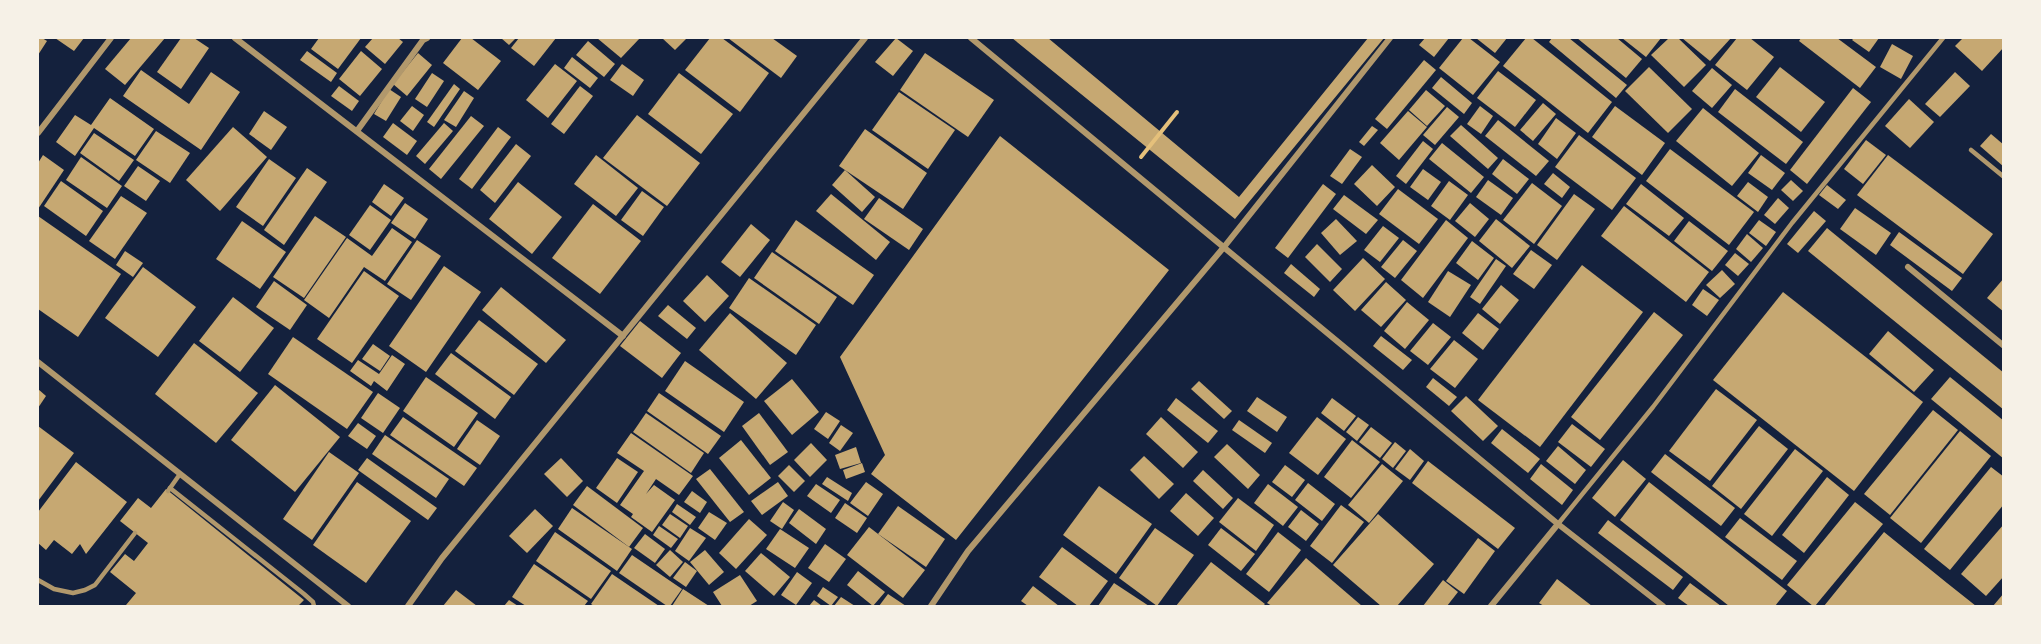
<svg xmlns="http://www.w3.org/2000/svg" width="2041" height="644" font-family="'DejaVu Sans',sans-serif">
	<rect width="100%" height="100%" fill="#14213d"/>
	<g fill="#c6a872">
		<path d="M 38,38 L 42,38 L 47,41 L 38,55 Z"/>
		<path d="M 55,38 L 84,38 L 74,51 Z"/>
		<path d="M 131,38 L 165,38 L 125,85 L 105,69 Z"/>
		<path d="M 181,38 L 194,38 L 209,48 L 181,89 L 157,72 Z"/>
		<path d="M 319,38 L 361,38 L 338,69 L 311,49 Z"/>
		<path d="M 373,38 L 398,38 L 403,42 L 385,64 L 365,47 Z"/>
		<path d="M 462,38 L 471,38 L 501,61 L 478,90 L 443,63 Z"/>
		<path d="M 501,38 L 516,38 L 509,45 Z"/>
		<path d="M 519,38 L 556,38 L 534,66 L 511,48 Z"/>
		<path d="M 597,38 L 640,38 L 621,58 Z"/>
		<path d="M 662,38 L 687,38 L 675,50 Z"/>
		<path d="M 710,38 L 722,38 L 769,73 L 740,112 L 685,70 Z"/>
		<path d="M 728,38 L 772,38 L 797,56 L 781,78 Z"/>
		<path d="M 896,38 L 913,51 L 893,76 L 875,62 Z"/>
		<path d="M 1012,38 L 1048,38 L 1239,197 L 1368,38 L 1384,38 L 1235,219 Z"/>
		<path d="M 1425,38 L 1449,38 L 1434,57 L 1419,45 Z"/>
		<path d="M 1463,38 L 1469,38 L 1500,62 L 1473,95 L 1439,68 Z"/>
		<path d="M 1476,38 L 1507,38 L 1495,53 Z"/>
		<path d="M 1526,38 L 1532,38 L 1612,102 L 1588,133 L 1503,66 Z"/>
		<path d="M 1552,38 L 1569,38 L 1627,85 L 1616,98 L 1549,42 Z"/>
		<path d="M 1577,38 L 1617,38 L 1642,59 L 1626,78 Z"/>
		<path d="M 1622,38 L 1661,38 L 1646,57 Z"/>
		<path d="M 1669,38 L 1678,38 L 1706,65 L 1684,87 L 1651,55 Z"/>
		<path d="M 1682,38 L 1731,38 L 1710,61 Z"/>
		<path d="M 1737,38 L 1750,38 L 1774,57 L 1747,90 L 1715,65 Z"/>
		<path d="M 1801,38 L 1837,38 L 1876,67 L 1860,88 L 1799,41 Z"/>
		<path d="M 1854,38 L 1879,38 L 1869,52 L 1852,40 Z"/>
		<path d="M 1963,38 L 2004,38 L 2004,47 L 1982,71 L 1955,46 Z"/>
		<path d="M 588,41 L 615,64 L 604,77 L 576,55 Z"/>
		<path d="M 1892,44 L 1913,56 L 1901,79 L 1880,67 Z"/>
		<path d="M 307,51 L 337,73 L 331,82 L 300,60 Z"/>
		<path d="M 361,51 L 382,69 L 360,96 L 339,79 Z"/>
		<path d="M 418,53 L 432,65 L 407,96 L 393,84 Z"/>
		<path d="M 925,53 L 994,100 L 968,137 L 900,90 Z"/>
		<path d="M 572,57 L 598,78 L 590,88 L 564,68 Z"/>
		<path d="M 1424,60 L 1436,70 L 1387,129 L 1375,119 Z"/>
		<path d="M 555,64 L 577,81 L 548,118 L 526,100 Z"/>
		<path d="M 622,64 L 644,80 L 633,96 L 610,80 Z"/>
		<path d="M 1649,67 L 1692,109 L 1668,133 L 1625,91 Z"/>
		<path d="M 1780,67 L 1825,102 L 1801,132 L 1756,97 Z"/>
		<path d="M 1712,68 L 1732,85 L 1712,108 L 1692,91 Z"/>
		<path d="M 141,70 L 189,104 L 211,72 L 240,92 L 201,150 L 123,96 Z"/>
		<path d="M 1498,71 L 1536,100 L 1515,127 L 1477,98 Z"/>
		<path d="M 1955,72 L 1970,86 L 1940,117 L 1925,104 Z"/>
		<path d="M 432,73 L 444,81 L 427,107 L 415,99 Z"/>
		<path d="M 679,73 L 733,114 L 701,154 L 648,114 Z"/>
		<path d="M 1441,77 L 1472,103 L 1464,114 L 1432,88 Z"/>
		<path d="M 454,84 L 460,89 L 434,127 L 427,122 Z"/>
		<path d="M 339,86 L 359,101 L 352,111 L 331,96 Z"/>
		<path d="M 580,86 L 593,96 L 564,134 L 551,124 Z"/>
		<path d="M 1853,88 L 1871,102 L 1807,184 L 1790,170 Z"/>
		<path d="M 389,89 L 401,97 L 386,121 L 374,114 Z"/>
		<path d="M 1735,89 L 1803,142 L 1786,164 L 1718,112 Z"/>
		<path d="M 1426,90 L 1445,106 L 1427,126 L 1409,110 Z"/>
		<path d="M 464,91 L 474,98 L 456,127 L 444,120 Z"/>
		<path d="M 899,92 L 955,130 L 928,169 L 872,130 Z"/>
		<path d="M 110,98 L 154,129 L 135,156 L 94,128 L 75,156 L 56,142 L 75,115 L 91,125 Z"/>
		<path d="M 1909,99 L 1934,122 L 1910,148 L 1885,126 Z"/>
		<path d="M 1543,103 L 1556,114 L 1533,141 L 1520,130 Z"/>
		<path d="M 412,106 L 424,115 L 413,131 L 400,121 Z"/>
		<path d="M 1480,106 L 1493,116 L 1481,134 L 1467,124 Z"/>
		<path d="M 1615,106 L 1665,143 L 1642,175 L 1592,137 Z"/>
		<path d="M 1447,107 L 1459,117 L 1435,145 L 1423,135 Z"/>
		<path d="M 1703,108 L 1759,153 L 1732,186 L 1676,141 Z"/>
		<path d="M 264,111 L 287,127 L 271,150 L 249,134 Z"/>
		<path d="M 1408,111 L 1427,127 L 1399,160 L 1380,143 Z"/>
		<path d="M 637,115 L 700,163 L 667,206 L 603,158 Z"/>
		<path d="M 471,116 L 484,126 L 441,179 L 429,169 Z"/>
		<path d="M 1556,118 L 1576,133 L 1557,159 L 1538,144 Z"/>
		<path d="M 1498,120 L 1549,161 L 1536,176 L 1485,136 Z"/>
		<path d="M 393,123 L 417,141 L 407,155 L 383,137 Z"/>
		<path d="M 444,123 L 453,131 L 425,164 L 416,156 Z"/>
		<path d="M 1461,125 L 1498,158 L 1488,169 L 1450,136 Z"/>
		<path d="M 1372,126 L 1378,130 L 1364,146 L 1359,142 Z"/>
		<path d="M 233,127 L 267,157 L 220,211 L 186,180 Z"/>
		<path d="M 498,127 L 511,137 L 472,189 L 459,179 Z"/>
		<path d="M 865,129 L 927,173 L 903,209 L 839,166 Z"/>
		<path d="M 156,131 L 190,153 L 170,183 L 136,160 Z"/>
		<path d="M 94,133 L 134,160 L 119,181 L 80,153 Z"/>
		<path d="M 1991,134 L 2004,145 L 2004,167 L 1980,146 Z"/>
		<path d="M 1579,135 L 1636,178 L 1612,210 L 1555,167 Z"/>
		<path d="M 1000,136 L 1169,270 L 956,540 L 871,474 L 885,455 L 840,357 Z"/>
		<path d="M 1866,140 L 1886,155 L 1863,184 L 1844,169 Z"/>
		<path d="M 1423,141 L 1433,149 L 1406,184 L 1396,176 Z"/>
		<path d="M 1442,143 L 1484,177 L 1471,193 L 1429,159 Z"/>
		<path d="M 516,144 L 531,156 L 495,203 L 480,190 Z"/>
		<path d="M 1350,149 L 1362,157 L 1342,184 L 1330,176 Z"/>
		<path d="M 1670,149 L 1754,212 L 1729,245 L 1646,181 Z"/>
		<path d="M 43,155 L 64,170 L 38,209 L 38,163 Z"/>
		<path d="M 596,155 L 638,188 L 616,216 L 574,184 Z"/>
		<path d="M 1761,155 L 1785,173 L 1772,190 L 1748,173 Z"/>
		<path d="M 1888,155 L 1993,234 L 1963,274 L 1857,195 Z"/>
		<path d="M 81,157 L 122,186 L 107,208 L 66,180 Z"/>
		<path d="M 269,159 L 296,178 L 263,226 L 236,207 Z"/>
		<path d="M 1503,159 L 1529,179 L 1517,194 L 1492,174 Z"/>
		<path d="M 1372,165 L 1395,187 L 1377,206 L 1354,184 Z"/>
		<path d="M 138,166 L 160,181 L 146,201 L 124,186 Z"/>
		<path d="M 307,168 L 327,182 L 284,245 L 264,230 Z"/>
		<path d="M 1423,169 L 1441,182 L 1428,200 L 1410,187 Z"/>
		<path d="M 845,170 L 875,197 L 862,212 L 832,185 Z"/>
		<path d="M 1553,173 L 1570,187 L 1562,198 L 1544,184 Z"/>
		<path d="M 1488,180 L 1513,198 L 1501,215 L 1476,197 Z"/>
		<path d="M 1791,180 L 1803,191 L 1793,201 L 1781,190 Z"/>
		<path d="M 61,181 L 103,211 L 86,236 L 44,206 Z"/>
		<path d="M 1449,181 L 1468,195 L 1450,220 L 1431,206 Z"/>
		<path d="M 518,182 L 562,217 L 532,254 L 489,219 Z"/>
		<path d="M 1748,182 L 1768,197 L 1758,212 L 1737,196 Z"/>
		<path d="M 1532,183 L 1562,206 L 1534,244 L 1503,220 Z"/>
		<path d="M 384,184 L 404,198 L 391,216 L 372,202 Z"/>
		<path d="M 1323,184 L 1336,194 L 1288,258 L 1275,248 Z"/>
		<path d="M 1641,184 L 1684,218 L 1669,236 L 1626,204 Z"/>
		<path d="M 1827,185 L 1846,200 L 1838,209 L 1819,195 Z"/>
		<path d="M 1398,189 L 1438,219 L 1419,244 L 1379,214 Z"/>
		<path d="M 642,191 L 664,207 L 643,236 L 621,220 Z"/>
		<path d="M 831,194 L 890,242 L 876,260 L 816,211 Z"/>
		<path d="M 1574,194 L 1595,209 L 1557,260 L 1537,245 Z"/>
		<path d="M 1344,195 L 1378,220 L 1366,234 L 1333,209 Z"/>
		<path d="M 121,196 L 147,213 L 115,259 L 89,241 Z"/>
		<path d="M 879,198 L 923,229 L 909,250 L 864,219 Z"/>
		<path d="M 1778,198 L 1789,208 L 1775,224 L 1764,215 Z"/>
		<path d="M 405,203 L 428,219 L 415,239 L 391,223 Z"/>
		<path d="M 1470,203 L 1489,219 L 1475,237 L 1455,221 Z"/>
		<path d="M 593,204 L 641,241 L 600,294 L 552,258 Z"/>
		<path d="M 370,205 L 391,220 L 370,250 L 349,235 Z"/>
		<path d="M 1624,206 L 1709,272 L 1686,302 L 1601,236 Z"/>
		<path d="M 1855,208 L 1891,233 L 1876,255 L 1840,229 Z"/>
		<path d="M 1814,211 L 1826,221 L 1798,253 L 1787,244 Z"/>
		<path d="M 38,216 L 121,274 L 78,337 L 38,309 Z"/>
		<path d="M 315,216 L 346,237 L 304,298 L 273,277 Z"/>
		<path d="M 1336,219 L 1357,241 L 1340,255 L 1321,233 Z"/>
		<path d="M 1496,219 L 1530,246 L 1512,268 L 1479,241 Z"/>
		<path d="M 796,220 L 874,275 L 853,305 L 775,251 Z"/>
		<path d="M 1446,220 L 1468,238 L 1423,298 L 1401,280 Z"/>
		<path d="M 1759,220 L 1776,232 L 1766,246 L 1749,233 Z"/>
		<path d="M 242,221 L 286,252 L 260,289 L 216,259 Z"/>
		<path d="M 1689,221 L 1728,251 L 1712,271 L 1674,241 Z"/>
		<path d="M 751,224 L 770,240 L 740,277 L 721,262 Z"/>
		<path d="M 1383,226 L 1399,238 L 1380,262 L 1364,250 Z"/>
		<path d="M 392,228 L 412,242 L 385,281 L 364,267 L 329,318 L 304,300 L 347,238 L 372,256 Z"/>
		<path d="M 1827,228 L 2004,373 L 2004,410 L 1808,251 Z"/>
		<path d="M 1899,232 L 1962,278 L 1952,291 L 1890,245 Z"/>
		<path d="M 1747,234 L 1763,248 L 1751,262 L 1736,249 Z"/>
		<path d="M 417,240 L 441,256 L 411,300 L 387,284 Z"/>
		<path d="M 1403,240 L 1417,251 L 1395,278 L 1381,267 Z"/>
		<path d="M 1472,241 L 1494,258 L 1478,280 L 1456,263 Z"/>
		<path d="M 1317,244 L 1342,269 L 1330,282 L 1305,257 Z"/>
		<path d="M 1531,250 L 1552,265 L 1534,289 L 1513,274 Z"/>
		<path d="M 125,251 L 143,263 L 133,277 L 116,265 Z"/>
		<path d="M 772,252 L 837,297 L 819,324 L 754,278 Z"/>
		<path d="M 1735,253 L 1749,264 L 1738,276 L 1725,265 Z"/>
		<path d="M 1363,258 L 1385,279 L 1355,311 L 1333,290 Z"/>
		<path d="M 1496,259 L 1506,266 L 1480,304 L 1470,297 Z"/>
		<path d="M 1291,264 L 1320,289 L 1314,297 L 1284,273 Z"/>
		<path d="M 1582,265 L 1643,312 L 1540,447 L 1478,400 Z"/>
		<path d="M 444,266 L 481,292 L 426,372 L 389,346 Z"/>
		<path d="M 143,267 L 196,307 L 158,357 L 105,318 Z"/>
		<path d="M 1722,270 L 1735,284 L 1720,298 L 1706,285 Z"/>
		<path d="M 364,271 L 399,296 L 352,363 L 317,339 Z"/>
		<path d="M 1448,271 L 1471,285 L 1450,317 L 1428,302 Z"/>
		<path d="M 707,275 L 729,296 L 705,322 L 683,301 Z"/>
		<path d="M 749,278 L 816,325 L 796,355 L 729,308 Z"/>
		<path d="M 2004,278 L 2004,312 L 1987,298 Z"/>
		<path d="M 274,281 L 307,305 L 290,330 L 256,307 Z"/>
		<path d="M 1386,282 L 1406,300 L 1381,327 L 1361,310 Z"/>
		<path d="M 1501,285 L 1519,300 L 1500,324 L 1482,309 Z"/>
		<path d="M 501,287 L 566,340 L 546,363 L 482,310 Z"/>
		<path d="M 1703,289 L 1719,300 L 1707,316 L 1692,305 Z"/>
		<path d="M 1783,292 L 1923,402 L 1854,491 L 1713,380 Z"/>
		<path d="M 233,297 L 274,328 L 240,372 L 199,341 Z"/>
		<path d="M 1407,302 L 1429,320 L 1405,349 L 1384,331 Z"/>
		<path d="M 668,305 L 696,328 L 687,339 L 658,316 Z"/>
		<path d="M 1654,312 L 1683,335 L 1600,440 L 1571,417 Z"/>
		<path d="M 730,313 L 787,363 L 756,399 L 699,350 Z"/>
		<path d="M 1478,313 L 1499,329 L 1483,350 L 1462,333 Z"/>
		<path d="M 479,320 L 538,364 L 514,395 L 455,351 Z"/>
		<path d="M 640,321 L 681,353 L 662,378 L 620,346 Z"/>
		<path d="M 1433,323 L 1451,337 L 1428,365 L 1410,351 Z"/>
		<path d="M 1888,331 L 1934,370 L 1914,392 L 1869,354 Z"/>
		<path d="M 1381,336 L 1412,360 L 1403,370 L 1373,346 Z"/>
		<path d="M 293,337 L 373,392 L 347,429 L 268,374 Z"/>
		<path d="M 1454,340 L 1478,359 L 1455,388 L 1430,369 Z"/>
		<path d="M 194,343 L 258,393 L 216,443 L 155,394 Z"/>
		<path d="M 373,344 L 390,356 L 380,371 L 362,359 Z"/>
		<path d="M 451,353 L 511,397 L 495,419 L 435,374 Z"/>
		<path d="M 392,355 L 405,364 L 387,391 L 374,381 L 371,386 L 350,371 L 358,360 L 379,374 Z"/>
		<path d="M 685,361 L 744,402 L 724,432 L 665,391 Z"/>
		<path d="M 426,377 L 478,413 L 454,447 L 403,411 Z"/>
		<path d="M 1950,377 L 2004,421 L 2004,459 L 1931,399 Z"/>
		<path d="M 1433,378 L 1457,397 L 1449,406 L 1426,387 Z"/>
		<path d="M 792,379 L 819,412 L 792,435 L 764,401 Z"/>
		<path d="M 1199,381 L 1232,411 L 1224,419 L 1191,389 Z"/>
		<path d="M 275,385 L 340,437 L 295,492 L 231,440 Z"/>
		<path d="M 38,389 L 46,396 L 38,408 Z"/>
		<path d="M 1716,389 L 1757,420 L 1710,481 L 1669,451 Z"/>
		<path d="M 378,393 L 400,408 L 383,433 L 361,418 Z"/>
		<path d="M 659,393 L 721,436 L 708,454 L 647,411 Z"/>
		<path d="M 1466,396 L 1498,426 L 1483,441 L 1451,411 Z"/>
		<path d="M 1257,397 L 1287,417 L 1277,432 L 1247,411 Z"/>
		<path d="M 1176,398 L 1218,431 L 1208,443 L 1167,410 Z"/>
		<path d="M 1332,398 L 1356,416 L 1344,431 L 1321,413 Z"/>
		<path d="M 1933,410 L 1958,430 L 1890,515 L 1864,494 Z"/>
		<path d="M 826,412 L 840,421 L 828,439 L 814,429 Z"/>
		<path d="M 646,413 L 704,453 L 691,473 L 633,432 Z"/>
		<path d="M 759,413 L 788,452 L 770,465 L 742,426 Z"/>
		<path d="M 403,417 L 477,468 L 464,486 L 390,435 Z"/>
		<path d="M 1161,417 L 1198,452 L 1183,468 L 1146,434 Z"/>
		<path d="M 1317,417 L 1346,439 L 1318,475 L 1289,453 Z"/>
		<path d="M 1358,417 L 1369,425 L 1357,441 L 1346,432 Z"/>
		<path d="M 477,420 L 500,436 L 480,465 L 457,449 Z"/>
		<path d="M 1239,420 L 1272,443 L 1265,453 L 1232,430 Z"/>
		<path d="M 358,423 L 376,436 L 367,449 L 348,436 Z"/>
		<path d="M 1572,424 L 1605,449 L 1591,467 L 1558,442 Z"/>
		<path d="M 841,425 L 853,433 L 840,451 L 829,443 Z"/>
		<path d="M 38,426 L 74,453 L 38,501 Z"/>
		<path d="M 1759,426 L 1788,449 L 1741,509 L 1712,486 Z"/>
		<path d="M 1371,427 L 1392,443 L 1380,458 L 1359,442 Z"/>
		<path d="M 1502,429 L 1540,459 L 1528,473 L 1491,443 Z"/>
		<path d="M 1960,431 L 1991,456 L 1921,543 L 1890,518 Z"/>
		<path d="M 631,433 L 693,476 L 679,495 L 656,479 L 646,494 L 654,485 L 675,500 L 652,532 L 631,517 L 633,514 L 620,505 L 644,471 L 617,453 Z"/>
		<path d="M 385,435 L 449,479 L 436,498 L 372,454 Z"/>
		<path d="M 741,440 L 771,478 L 749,495 L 719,458 Z"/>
		<path d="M 1352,440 L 1380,462 L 1351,498 L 1324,477 Z"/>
		<path d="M 1395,442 L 1406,451 L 1393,468 L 1382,459 Z"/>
		<path d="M 811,443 L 827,460 L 810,477 L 794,460 Z"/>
		<path d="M 1227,444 L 1260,475 L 1248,489 L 1214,457 Z"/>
		<path d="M 1558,446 L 1586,470 L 1575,484 L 1546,461 Z"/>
		<path d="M 856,447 L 861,463 L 840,469 L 835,455 Z"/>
		<path d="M 1410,449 L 1424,461 L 1410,480 L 1395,469 Z"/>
		<path d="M 1795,449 L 1823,471 L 1772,536 L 1744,514 Z"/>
		<path d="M 329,452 L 359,473 L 312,540 L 283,519 Z"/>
		<path d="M 1665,454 L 1735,508 L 1721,526 L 1651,472 Z"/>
		<path d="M 1144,456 L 1174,484 L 1159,499 L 1130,470 Z"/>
		<path d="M 367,458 L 437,508 L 428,520 L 358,470 Z"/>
		<path d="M 561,458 L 583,481 L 567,497 L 544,474 Z"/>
		<path d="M 617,458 L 638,472 L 617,503 L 596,488 Z"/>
		<path d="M 1623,460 L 1646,479 L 1615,517 L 1592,498 Z"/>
		<path d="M 1428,461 L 1515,528 L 1498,549 L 1412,483 Z"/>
		<path d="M 76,462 L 127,502 L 86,554 L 80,544 L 72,554 L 54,540 L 46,550 L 38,543 L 38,512 Z"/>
		<path d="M 862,463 L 865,472 L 846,479 L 843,470 Z"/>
		<path d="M 1382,464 L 1403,481 L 1369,523 L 1348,505 Z"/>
		<path d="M 1541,464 L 1573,490 L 1562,505 L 1530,479 Z"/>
		<path d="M 789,465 L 805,481 L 794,492 L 778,476 Z"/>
		<path d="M 1285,465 L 1305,480 L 1292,497 L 1272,482 Z"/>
		<path d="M 1991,467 L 2004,477 L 2004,504 L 1950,570 L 1924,549 Z"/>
		<path d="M 710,469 L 744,512 L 730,522 L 696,479 Z"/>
		<path d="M 1203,470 L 1233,498 L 1223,509 L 1193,481 Z"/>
		<path d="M 827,477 L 852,493 L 848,501 L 822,484 Z"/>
		<path d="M 1827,477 L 1849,495 L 1804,553 L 1782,535 Z"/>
		<path d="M 357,482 L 411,521 L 366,583 L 313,545 Z"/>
		<path d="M 778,482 L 788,496 L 762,515 L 751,501 Z"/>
		<path d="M 866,482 L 883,494 L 868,516 L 850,503 Z"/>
		<path d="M 1649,482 L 1787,591 L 1775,606 L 1729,606 L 1620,520 Z"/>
		<path d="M 1308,483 L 1335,504 L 1322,521 L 1295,500 Z"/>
		<path d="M 816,484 L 840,500 L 831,513 L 807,496 Z"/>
		<path d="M 1268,484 L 1298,507 L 1283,526 L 1254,503 Z"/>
		<path d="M 587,486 L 643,528 L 629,547 L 573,505 Z"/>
		<path d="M 1099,486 L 1152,524 L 1116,574 L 1063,535 Z"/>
		<path d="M 166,489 L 304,600 L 298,606 L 128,606 L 126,605 L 136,593 L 110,572 L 125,554 L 134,561 L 148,543 L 120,521 L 138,498 L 151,508 Z"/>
		<path d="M 692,491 L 707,502 L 700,513 L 684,502 Z"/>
		<path d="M 1186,493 L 1214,518 L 1198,536 L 1170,511 Z"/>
		<path d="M 1238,498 L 1274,525 L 1256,551 L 1219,522 Z"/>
		<path d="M 783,502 L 794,510 L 782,529 L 770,521 Z"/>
		<path d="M 1855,502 L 1883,524 L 1815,606 L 1813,606 L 1787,585 Z"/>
		<path d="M 845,503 L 867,518 L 857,533 L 835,518 Z"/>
		<path d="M 677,504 L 696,517 L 690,525 L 672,512 Z"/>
		<path d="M 1341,505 L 1364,522 L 1332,563 L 1310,546 Z"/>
		<path d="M 898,506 L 945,539 L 926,567 L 878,534 Z"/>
		<path d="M 572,508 L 632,549 L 617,571 L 558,529 Z"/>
		<path d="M 535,509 L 553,526 L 527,553 L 509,536 Z"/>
		<path d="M 799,509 L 826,529 L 816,544 L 789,523 Z"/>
		<path d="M 1301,510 L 1319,524 L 1306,541 L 1288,527 Z"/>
		<path d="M 709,512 L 727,523 L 715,540 L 698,528 Z"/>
		<path d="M 670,514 L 688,526 L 680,538 L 662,525 Z"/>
		<path d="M 1378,514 L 1434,564 L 1397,606 L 1381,606 L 1333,565 Z"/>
		<path d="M 1740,518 L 1797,561 L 1782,580 L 1725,537 Z"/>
		<path d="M 749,519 L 767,535 L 736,569 L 719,553 Z"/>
		<path d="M 1608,520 L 1683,577 L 1673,590 L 1598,533 Z"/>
		<path d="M 2004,524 L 2004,576 L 1986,596 L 1961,574 Z"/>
		<path d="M 659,526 L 678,539 L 671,548 L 653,535 Z"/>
		<path d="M 869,527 L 925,570 L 903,598 L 847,555 Z"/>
		<path d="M 690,528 L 706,538 L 689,561 L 675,551 Z"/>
		<path d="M 1155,528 L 1194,555 L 1157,606 L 1119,578 Z"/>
		<path d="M 1221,528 L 1255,554 L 1241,571 L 1208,545 Z"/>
		<path d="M 780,529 L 809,548 L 795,568 L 766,549 Z"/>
		<path d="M 555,532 L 611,571 L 591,599 L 536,561 Z"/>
		<path d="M 1278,532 L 1301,550 L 1269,592 L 1246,574 Z"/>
		<path d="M 1884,532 L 1947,583 L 1976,606 L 1824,606 Z"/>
		<path d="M 645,534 L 665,549 L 655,563 L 634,548 Z"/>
		<path d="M 1478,538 L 1495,551 L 1464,594 L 1446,581 Z"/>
		<path d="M 825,544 L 846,559 L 829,582 L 808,568 Z"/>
		<path d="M 1062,547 L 1108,581 L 1089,606 L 1078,606 L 1039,577 Z"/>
		<path d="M 670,550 L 683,562 L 670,577 L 656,565 Z"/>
		<path d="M 705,550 L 724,572 L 709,585 L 690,562 Z"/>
		<path d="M 761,553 L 790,577 L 774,596 L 745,571 Z"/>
		<path d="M 632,555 L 682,589 L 670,606 L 667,606 L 619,573 Z"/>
		<path d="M 1306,558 L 1362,606 L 1272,606 L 1267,603 Z"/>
		<path d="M 685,562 L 697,571 L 686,587 L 673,578 Z"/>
		<path d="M 1211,562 L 1265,604 L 1263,606 L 1176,606 Z"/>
		<path d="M 534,564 L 588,601 L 584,606 L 526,606 L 512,597 Z"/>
		<path d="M 858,571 L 885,592 L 873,606 L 847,585 Z"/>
		<path d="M 797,572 L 812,583 L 796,605 L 781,595 Z"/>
		<path d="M 612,574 L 659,606 L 594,606 L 591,604 Z"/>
		<path d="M 740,575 L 757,601 L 749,606 L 722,606 L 713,592 Z"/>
		<path d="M 1557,579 L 1592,606 L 1544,606 L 1539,603 Z"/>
		<path d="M 1443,580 L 1458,592 L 1447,606 L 1423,606 Z"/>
		<path d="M 1114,583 L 1149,606 L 1098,606 Z"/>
		<path d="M 1690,583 L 1721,606 L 1689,606 L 1678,598 Z"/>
		<path d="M 1033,586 L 1059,606 L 1028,606 L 1021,601 Z"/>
		<path d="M 823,587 L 838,597 L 831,606 L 817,596 Z"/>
		<path d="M 683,589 L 709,606 L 672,606 Z"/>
		<path d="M 456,590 L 477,606 L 443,606 Z"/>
		<path d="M 2004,593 L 2004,606 L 1993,606 Z"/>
		<path d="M 888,594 L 906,606 L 879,606 Z"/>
		<path d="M 841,597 L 855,606 L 834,606 Z"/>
		<path d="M 509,600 L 518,606 L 504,606 Z"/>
		<path d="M 814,600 L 822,606 L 809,606 Z"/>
	</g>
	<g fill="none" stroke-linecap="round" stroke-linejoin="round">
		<path stroke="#e5c07b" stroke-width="4" d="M 1141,157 L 1177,112"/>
		<g stroke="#b1986c" stroke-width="4.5">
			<path d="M 1971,150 L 2004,177"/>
			<path d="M 170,488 L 304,594 L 313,602 L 314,606"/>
			<path d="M 168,491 L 180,474"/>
			<path d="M 1558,524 L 1653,407 L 1792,223 L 1943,38"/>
			<path d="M 38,580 L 54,589 L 73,593 L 85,590 L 95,585 L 135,533"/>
		</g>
		<g stroke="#b1986c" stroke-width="6">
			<path d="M 235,38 L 623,336"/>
			<path d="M 971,38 L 1558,524 L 1663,606"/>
			<path d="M 357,131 L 423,40 L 427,38"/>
			<path d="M 38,133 L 111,38"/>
			<path d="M 1908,267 L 2004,346"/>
			<path d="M 38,362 L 348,606"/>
			<path d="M 408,606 L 442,558 L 865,38"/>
			<path d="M 931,606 L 968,551 L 1224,247 L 1390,38"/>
			<path d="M 1491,606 L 1558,524"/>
		</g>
	</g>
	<rect width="2041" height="644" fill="none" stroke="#f6f1e7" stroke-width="78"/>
</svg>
